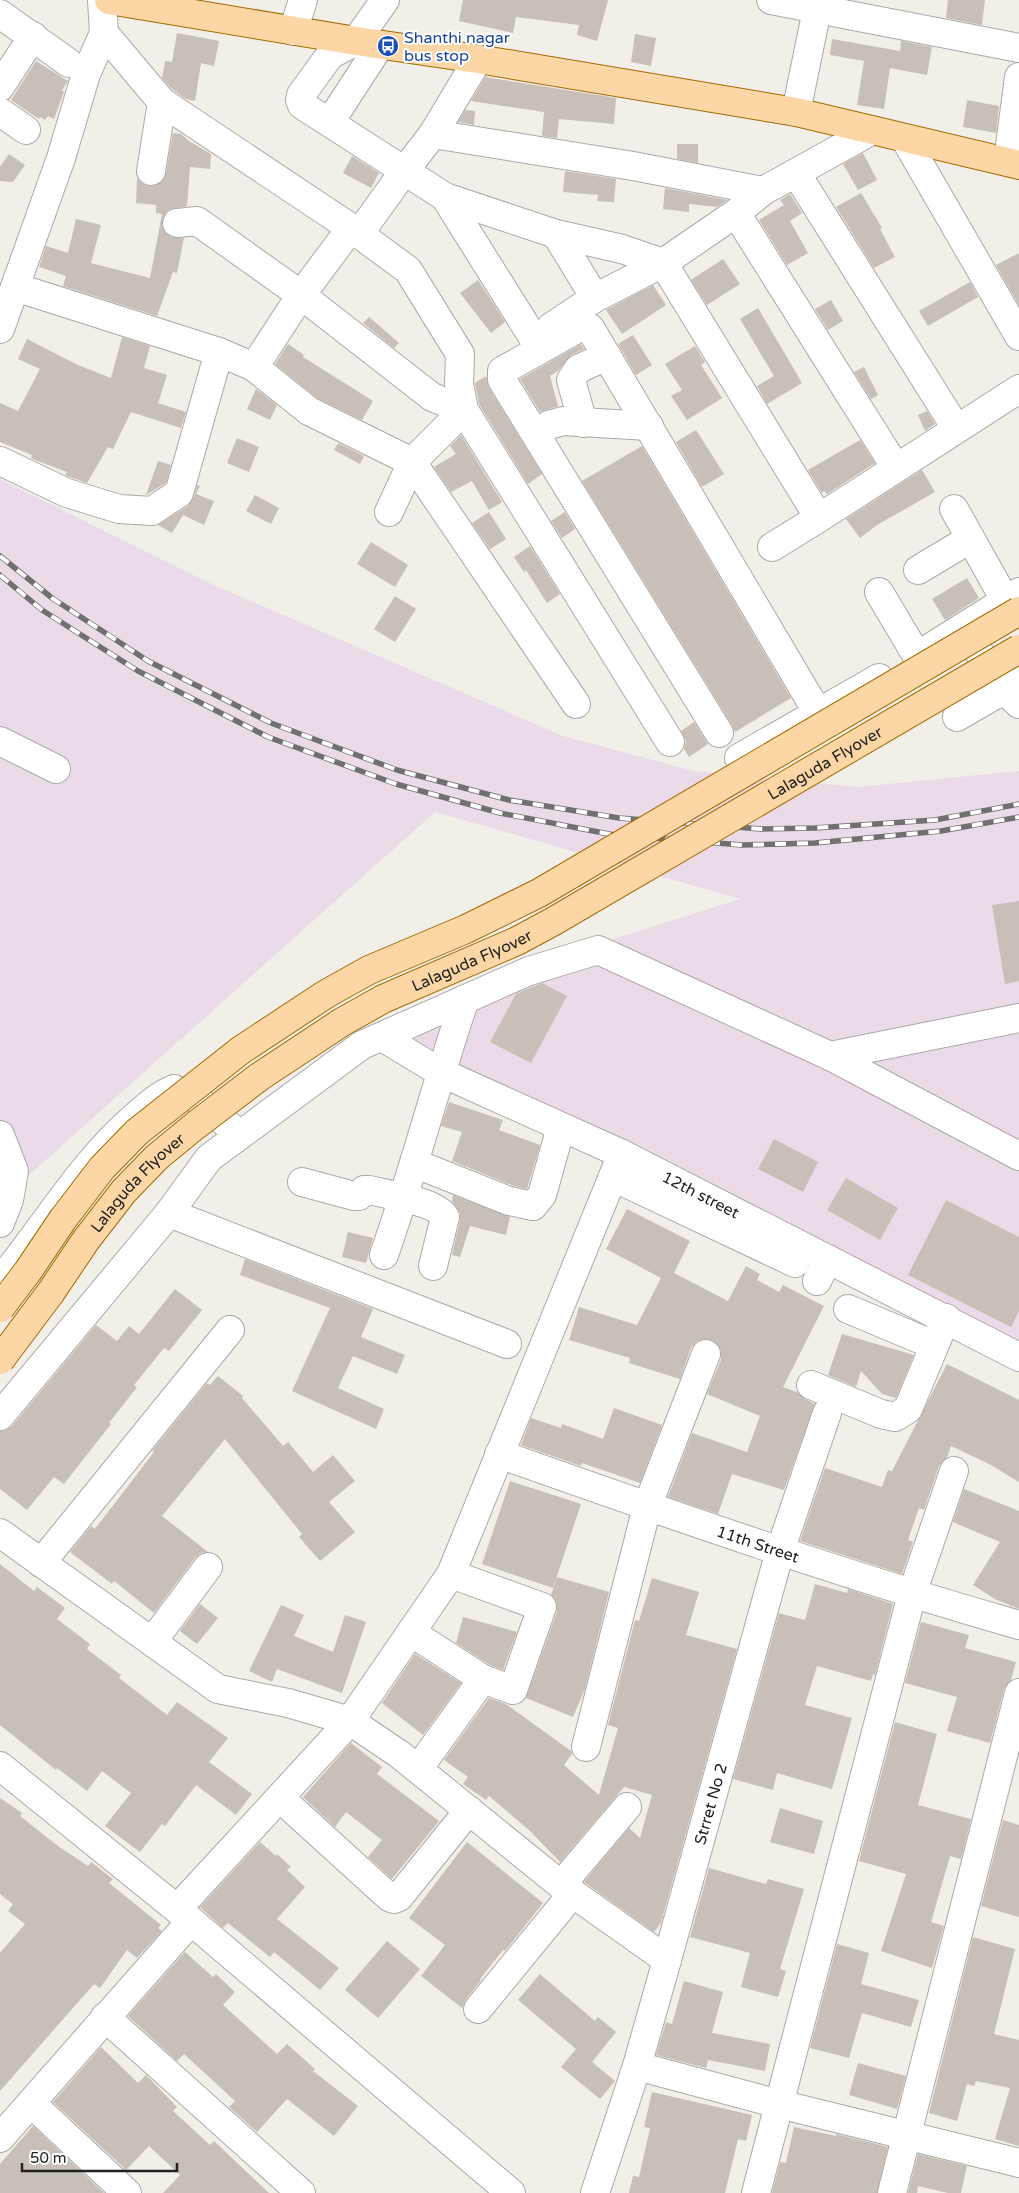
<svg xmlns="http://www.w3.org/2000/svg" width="1019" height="2193" font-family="'Varela Round',sans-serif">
	<rect width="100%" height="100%" fill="#f2efe9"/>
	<path fill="#ebdbe8" d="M 0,479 L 207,582 L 563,736 L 694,771 L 858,787 L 1019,771 L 1019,1372 L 394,1051 L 506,973 L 740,899 L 435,812 L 0,1201 Z"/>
	<g fill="#c7bfb8">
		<path d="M 463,0 L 608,0 L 597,41 L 577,35 L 579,25 L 516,17 L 513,33 L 459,21 Z"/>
		<path d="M 948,0 L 985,0 L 982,25 L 946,18 Z"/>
		<path d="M 177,33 L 219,41 L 214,66 L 201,63 L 195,101 L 186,99 L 173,90 L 162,78 L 165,61 L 172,62 Z"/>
		<path d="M 635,34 L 656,38 L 651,66 L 631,62 Z"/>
		<path d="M 832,39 L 900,51 L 901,41 L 932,47 L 927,75 L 890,68 L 884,109 L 857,105 L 864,61 L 830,55 Z"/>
		<path d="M 36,61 L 68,81 L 62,90 L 64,92 L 54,119 L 48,116 L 45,120 L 40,117 L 39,119 L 11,100 Z"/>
		<path d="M 485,77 L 616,98 L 614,124 L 559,119 L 557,138 L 542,136 L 544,112 L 471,101 Z"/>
		<path d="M 967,100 L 999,106 L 996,133 L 963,127 Z"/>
		<path d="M 465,110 L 475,111 L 474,125 L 458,122 Z"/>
		<path d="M 173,133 L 181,134 L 189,141 L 211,154 L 210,169 L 190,167 L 187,206 L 168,210 L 163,217 L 162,225 L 165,232 L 171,237 L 184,238 L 177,273 L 173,272 L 157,316 L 63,286 L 66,276 L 39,267 L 46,246 L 68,253 L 76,219 L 101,225 L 91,263 L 150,278 L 162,214 L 156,213 L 156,205 L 136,203 L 137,178 L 142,183 L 149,186 L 157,185 L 163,180 L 166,173 Z"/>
		<path d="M 677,144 L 698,144 L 698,163 L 677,159 Z"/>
		<path d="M 863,153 L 877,180 L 858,190 L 843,164 Z"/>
		<path d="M 9,154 L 25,165 L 13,182 L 0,181 L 0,167 Z"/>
		<path d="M 352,156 L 379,173 L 371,188 L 343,173 Z"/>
		<path d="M 565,171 L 616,179 L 614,202 L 597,201 L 598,195 L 563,192 Z"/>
		<path d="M 665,188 L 727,200 L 717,207 L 689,204 L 689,212 L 663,209 Z"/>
		<path d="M 861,193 L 882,228 L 880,229 L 895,257 L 874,268 L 836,207 Z"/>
		<path d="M 790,194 L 802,213 L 790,221 L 808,253 L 787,265 L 759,220 L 784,205 L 780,200 Z"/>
		<path d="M 1019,253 L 1019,305 L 996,265 Z"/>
		<path d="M 723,259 L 740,284 L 707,305 L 691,280 Z"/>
		<path d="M 478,280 L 505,322 L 491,333 L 460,293 Z"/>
		<path d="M 970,282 L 978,297 L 928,326 L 919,311 Z"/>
		<path d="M 653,285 L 666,305 L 622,334 L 606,310 Z"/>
		<path d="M 831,300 L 843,321 L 828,330 L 815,309 Z"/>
		<path d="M 758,308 L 802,383 L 767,404 L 757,386 L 774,376 L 740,319 Z"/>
		<path d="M 369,317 L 399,343 L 394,348 L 363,323 Z"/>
		<path d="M 633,335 L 652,365 L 636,375 L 618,344 Z"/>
		<path d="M 122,337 L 150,346 L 144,368 L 167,375 L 158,403 L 186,412 L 181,428 L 131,412 L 113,449 L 108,447 L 87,483 L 73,478 L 65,475 L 67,472 L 35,460 L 31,458 L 32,455 L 0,442 L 0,403 L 18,411 L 40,369 L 18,359 L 27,339 L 78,365 L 111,378 Z"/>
		<path d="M 288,344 L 304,355 L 303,357 L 373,401 L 362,420 L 317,398 L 275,364 Z"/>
		<path d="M 581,344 L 584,349 L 571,355 L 558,371 L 550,376 L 558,406 L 540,412 L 520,379 Z"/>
		<path d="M 695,346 L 705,362 L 701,365 L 722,398 L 687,420 L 671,396 L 682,390 L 665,364 Z"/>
		<path d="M 864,367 L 878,395 L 871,399 L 854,372 Z"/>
		<path d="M 486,376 L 489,388 L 542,474 L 528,484 L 479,404 L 475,383 Z"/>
		<path d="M 256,389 L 277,405 L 270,420 L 247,409 Z"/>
		<path d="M 927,411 L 935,424 L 925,431 L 918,415 Z"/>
		<path d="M 696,430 L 724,474 L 702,487 L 676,442 Z"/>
		<path d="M 461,435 L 502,502 L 489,510 L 472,481 L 451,492 L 434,467 L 456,454 L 450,446 Z"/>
		<path d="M 237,438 L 259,447 L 249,472 L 227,463 Z"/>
		<path d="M 860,440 L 875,463 L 827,494 L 824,491 L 822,493 L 808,470 Z"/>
		<path d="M 338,443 L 364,456 L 360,464 L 334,450 Z"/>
		<path d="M 642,446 L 791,698 L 735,732 L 732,725 L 582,481 Z"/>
		<path d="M 158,461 L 171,465 L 166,483 L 146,495 Z"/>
		<path d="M 922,470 L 935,492 L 877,525 L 860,538 L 846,519 Z"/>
		<path d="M 197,485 L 200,486 L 196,494 L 214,501 L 204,525 L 183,515 L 172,533 L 158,525 L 188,506 L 194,497 Z"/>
		<path d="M 255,495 L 279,508 L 271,524 L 246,511 Z"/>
		<path d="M 489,512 L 506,539 L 490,549 L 472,523 Z"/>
		<path d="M 565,512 L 575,529 L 562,538 L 551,521 Z"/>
		<path d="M 371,542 L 408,565 L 395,587 L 357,564 Z"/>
		<path d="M 530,546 L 560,594 L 547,603 L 526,570 L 524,572 L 514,557 Z"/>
		<path d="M 967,578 L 979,598 L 945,620 L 932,599 Z"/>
		<path d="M 395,596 L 416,609 L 395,642 L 374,629 Z"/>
		<path d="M 694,722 L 708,744 L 689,757 L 684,749 L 686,741 L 681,731 Z"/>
		<path d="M 1019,901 L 1019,981 L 1005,984 L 992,905 Z"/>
		<path d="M 542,983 L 567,996 L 531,1063 L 490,1042 L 516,994 Z"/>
		<path d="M 449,1102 L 503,1120 L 499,1130 L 540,1145 L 527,1189 L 514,1186 L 452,1161 L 462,1132 L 441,1126 Z"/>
		<path d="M 774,1139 L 818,1162 L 803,1192 L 758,1169 Z"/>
		<path d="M 846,1178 L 898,1208 L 880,1240 L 827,1210 Z"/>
		<path d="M 453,1195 L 510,1217 L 506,1235 L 470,1226 L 460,1257 L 452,1255 L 460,1220 L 460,1213 L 452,1201 Z"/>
		<path d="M 946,1200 L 1019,1237 L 1019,1311 L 1011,1327 L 908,1275 Z"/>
		<path d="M 627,1209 L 690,1241 L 674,1273 L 728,1301 L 746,1266 L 760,1274 L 757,1280 L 779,1292 L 783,1285 L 824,1306 L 783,1387 L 797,1392 L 805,1399 L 815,1404 L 784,1490 L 732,1474 L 718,1514 L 668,1497 L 692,1433 L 747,1452 L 760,1416 L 707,1394 L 721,1360 L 721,1352 L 718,1345 L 712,1340 L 704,1339 L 696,1342 L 691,1348 L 680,1379 L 629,1363 L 630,1358 L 569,1340 L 579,1307 L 637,1325 L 661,1278 L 606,1249 Z"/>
		<path d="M 348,1232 L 373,1238 L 366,1263 L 342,1257 Z"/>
		<path d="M 245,1259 L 373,1309 L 361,1337 L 405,1355 L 397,1374 L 353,1356 L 338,1388 L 384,1409 L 376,1429 L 292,1391 L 330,1308 L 240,1275 Z"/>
		<path d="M 175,1289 L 202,1310 L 169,1351 L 164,1348 L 134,1385 L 137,1387 L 109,1423 L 111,1424 L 64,1484 L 54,1477 L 27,1510 L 0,1489 L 0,1431 L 6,1430 L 12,1426 L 96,1325 L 117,1341 L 129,1326 L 139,1334 Z"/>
		<path d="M 842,1334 L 914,1355 L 896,1398 L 882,1394 L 861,1371 L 856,1387 L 828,1375 Z"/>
		<path d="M 947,1364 L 1019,1400 L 1019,1482 L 991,1465 L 951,1446 L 947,1457 L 939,1466 L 924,1510 L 919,1508 L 908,1540 L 913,1542 L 902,1574 L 800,1541 L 825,1468 L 882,1487 L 888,1470 L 892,1471 Z"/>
		<path d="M 218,1376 L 243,1396 L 242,1398 L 283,1446 L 288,1442 L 313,1472 L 333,1455 L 355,1481 L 329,1502 L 355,1532 L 320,1561 L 299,1537 L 302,1534 L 225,1439 L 162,1516 L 208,1552 L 201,1553 L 195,1558 L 154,1613 L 114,1581 L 112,1584 L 70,1552 L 91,1526 L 95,1529 L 154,1452 L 152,1451 L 207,1383 L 210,1385 Z"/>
		<path d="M 614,1408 L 662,1425 L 640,1483 L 582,1463 L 581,1466 L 521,1445 L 531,1418 L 561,1428 L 562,1424 L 603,1439 Z"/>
		<path d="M 510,1481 L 581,1504 L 553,1588 L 482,1564 Z"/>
		<path d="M 964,1489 L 1019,1511 L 1019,1609 L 995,1599 L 973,1585 L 1000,1542 L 953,1522 Z"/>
		<path d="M 0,1564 L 34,1591 L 37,1587 L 65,1608 L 57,1619 L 90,1644 L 87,1649 L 121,1675 L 119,1678 L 167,1715 L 177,1702 L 228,1738 L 209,1762 L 252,1794 L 236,1815 L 196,1785 L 165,1826 L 162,1824 L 140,1852 L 105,1826 L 131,1793 L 102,1771 L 87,1791 L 57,1768 L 56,1770 L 0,1725 Z"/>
		<path d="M 557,1577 L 609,1592 L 585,1689 L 573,1717 L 526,1698 L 557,1612 L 557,1604 L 551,1595 Z"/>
		<path d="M 652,1578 L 699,1592 L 686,1635 L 737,1649 L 661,1923 L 654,1932 L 584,1882 L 629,1828 L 640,1838 L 652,1795 L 624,1787 L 560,1862 L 530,1831 L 489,1796 L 486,1800 L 463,1784 L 468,1777 L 444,1760 L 489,1698 L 506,1704 L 571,1751 L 572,1754 L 564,1765 L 599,1795 L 618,1728 L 608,1725 L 635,1620 L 639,1621 Z"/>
		<path d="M 815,1584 L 847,1593 L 848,1589 L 893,1604 L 875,1675 L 873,1674 L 871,1681 L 817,1666 L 805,1705 L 852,1718 L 832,1789 L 777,1773 L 773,1790 L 733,1779 L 779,1613 L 805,1620 Z"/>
		<path d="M 200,1604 L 218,1618 L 197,1644 L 180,1631 Z"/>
		<path d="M 281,1605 L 304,1615 L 294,1636 L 333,1652 L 345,1615 L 366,1622 L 342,1693 L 277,1669 L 272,1682 L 249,1671 Z"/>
		<path d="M 463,1617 L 517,1632 L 503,1670 L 490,1665 L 456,1643 Z"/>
		<path d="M 921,1622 L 969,1635 L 965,1648 L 1016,1662 L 1011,1680 L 1004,1689 L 990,1743 L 947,1731 L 957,1697 L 905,1683 Z"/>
		<path d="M 415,1654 L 461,1683 L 423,1735 L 382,1703 Z"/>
		<path d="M 895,1722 L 937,1734 L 918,1805 L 971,1819 L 961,1859 L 950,1856 L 931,1922 L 944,1926 L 932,1968 L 881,1951 L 906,1874 L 859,1861 Z"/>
		<path d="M 351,1743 L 382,1767 L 377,1774 L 439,1821 L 392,1879 L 368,1857 L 382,1840 L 346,1812 L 335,1827 L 303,1797 Z"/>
		<path d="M 0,1798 L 22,1813 L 20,1816 L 58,1846 L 88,1866 L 91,1862 L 113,1879 L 109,1883 L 161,1925 L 158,1928 L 162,1931 L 137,1958 L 127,1950 L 100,1988 L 94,1984 L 0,2091 L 0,1953 L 25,1924 L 8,1911 L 13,1904 L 0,1894 Z"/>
		<path d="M 780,1808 L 823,1821 L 814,1854 L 770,1842 Z"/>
		<path d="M 1003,1820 L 1019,1825 L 1019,1917 L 981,1906 Z"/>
		<path d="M 260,1842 L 276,1856 L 277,1854 L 291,1867 L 287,1870 L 305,1887 L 277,1919 L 339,1968 L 320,1990 L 274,1952 L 270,1957 L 228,1923 L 223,1928 L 200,1907 Z"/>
		<path d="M 467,1842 L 543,1903 L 505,1951 L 503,1950 L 480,1979 L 481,1980 L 466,1999 L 462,2008 L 421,1976 L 445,1945 L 409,1918 Z"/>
		<path d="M 709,1868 L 766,1884 L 768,1879 L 804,1889 L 780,1969 L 786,1971 L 778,1997 L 741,1987 L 750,1953 L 690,1937 Z"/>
		<path d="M 973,1937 L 1015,1949 L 994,2034 L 1019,2040 L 1019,2146 L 995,2139 L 1010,2088 L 976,2081 L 974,2086 L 967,2084 L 957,2121 L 929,2113 Z"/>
		<path d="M 387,1941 L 420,1969 L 378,2018 L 345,1990 Z"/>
		<path d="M 837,1944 L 869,1953 L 861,1984 L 919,2000 L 911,2027 L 862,2013 L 849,2058 L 810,2048 Z"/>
		<path d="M 185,1952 L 213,1977 L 216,1974 L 235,1992 L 223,2005 L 277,2054 L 287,2044 L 315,2069 L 313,2071 L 358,2106 L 334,2136 L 287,2099 L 257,2132 L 229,2107 L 235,2101 L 184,2054 L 177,2061 L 128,2016 Z"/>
		<path d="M 540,1974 L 595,2021 L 598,2017 L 616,2032 L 592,2062 L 615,2081 L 600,2099 L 561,2067 L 576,2049 L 518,2000 Z"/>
		<path d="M 684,1981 L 723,1992 L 712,2033 L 770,2044 L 765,2071 L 708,2060 L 706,2068 L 656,2055 L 666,2022 L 672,2024 Z"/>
		<path d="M 101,2047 L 138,2083 L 146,2075 L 177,2107 L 173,2111 L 210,2145 L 214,2141 L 269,2193 L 163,2193 L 180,2175 L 149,2146 L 126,2170 L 53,2102 Z"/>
		<path d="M 858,2063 L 906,2076 L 897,2109 L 849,2095 Z"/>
		<path d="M 652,2092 L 752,2115 L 746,2141 L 738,2139 L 725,2193 L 629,2193 L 633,2176 L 639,2177 L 650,2128 L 644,2127 Z"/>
		<path d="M 33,2126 L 104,2193 L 0,2193 L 0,2164 Z"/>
		<path d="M 794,2127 L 836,2136 L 836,2134 L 888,2147 L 877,2193 L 772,2193 L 780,2162 L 786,2163 Z"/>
		<path d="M 918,2154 L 967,2166 L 961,2193 L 948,2193 L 918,2186 L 917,2193 L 908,2193 Z"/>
	</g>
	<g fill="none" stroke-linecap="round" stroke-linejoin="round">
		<g stroke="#a9a9a9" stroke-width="30">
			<g id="minor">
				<path d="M 385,0 L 356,41 L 330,55 L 301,95 L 300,100 L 302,105 L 445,197 L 556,234 L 622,249 L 663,263 L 819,518 L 1019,389"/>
				<path d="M 771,0 L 1019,48"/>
				<path d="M 0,14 L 69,63"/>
				<path d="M 293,31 L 303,0"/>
				<path d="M 104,33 L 162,102 L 351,228 L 408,270 L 460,354 L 459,384 L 464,410 L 670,742"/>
				<path d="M 0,87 L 33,36"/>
				<path d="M 0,112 L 26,130"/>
				<path d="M 796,112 L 819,0"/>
				<path d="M 330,122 L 380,45"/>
				<path d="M 433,134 L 633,166 L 763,191"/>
				<path d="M 905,139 L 1019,336"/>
				<path d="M 1008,161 L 1019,77"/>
				<path d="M 151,171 L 162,102"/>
				<path d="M 796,173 L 956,428"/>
				<path d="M 445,197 L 534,339"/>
				<path d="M 736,213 L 896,468"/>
				<path d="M 177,223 L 197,221 L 301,295 L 432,397 L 464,410 L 412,462 L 576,704"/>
				<path d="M 351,228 L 301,295 L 254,367 L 309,411 L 412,462 L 389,512"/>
				<path d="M 359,234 L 405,170 L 433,134 L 478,59"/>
				<path d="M 556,234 L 595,298"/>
				<path d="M 15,287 L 219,352"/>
				<path d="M 551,327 L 595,298 L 663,263 L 736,213 L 763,191 L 871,131"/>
				<path d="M 0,329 L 61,158 L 86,74 L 104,33 L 102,0"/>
				<path d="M 583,423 L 571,380 L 578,369 L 607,356"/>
				<path d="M 536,434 L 549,425 L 563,421 L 649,426"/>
				<path d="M 0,461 L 67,493 L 119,509 L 152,511 L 179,493 L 219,352 L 254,367"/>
				<path d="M 954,509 L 1005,600"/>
				<path d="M 772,547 L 819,518"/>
				<path d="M 918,570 L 970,539"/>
				<path d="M 879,592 L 917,656 L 1019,592"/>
				<path d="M 963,628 L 1004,690 L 1019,704"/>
				<path d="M 957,717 L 1019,681"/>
				<path d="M 719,733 L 502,380 L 502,371 L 582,326 L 590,328 L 818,713"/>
				<path d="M 0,741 L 56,769"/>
				<path d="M 739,758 L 879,678"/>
				<path id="s1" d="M 382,1037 L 440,1072 L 622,1154 L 1019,1357"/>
				<path d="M 830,1056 L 1019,1018"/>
				<path d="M 0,1135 L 14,1171 L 9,1200 L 0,1223"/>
				<path d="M 414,1163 L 509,1201 L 533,1206 L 542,1195 L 561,1127"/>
				<path d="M 613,1177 L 795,1263"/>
				<path d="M 302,1182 L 354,1196 L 359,1196 L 364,1190 L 369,1190 C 386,1194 437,1202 445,1217 L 433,1266"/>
				<path d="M 169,1213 L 507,1344"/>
				<path d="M 384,1255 C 414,1170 436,1084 465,999"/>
				<path d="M 0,1281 C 46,1225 81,1163 137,1115 C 149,1105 159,1095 174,1089 L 197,1099 L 240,1135"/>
				<path d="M 817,1281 L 828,1259"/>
				<path d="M 848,1309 L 934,1345"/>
				<path d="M 811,1385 L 881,1414 L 895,1417 L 908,1409 L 946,1318"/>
				<path d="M 0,1416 L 169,1213 L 209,1158 L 362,1045 L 529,971 L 598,950 L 830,1056 L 1019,1156"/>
				<path id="s2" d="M 499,1454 C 671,1515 844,1575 1019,1625"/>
				<path d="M 0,1533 L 218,1689 L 288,1703 L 350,1721 L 399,1754 L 561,1885 L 667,1960"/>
				<path d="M 41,1563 L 230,1330"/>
				<path d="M 412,1633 L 483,1679 L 513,1690 L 542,1607 L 451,1574"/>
				<path d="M 152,1642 L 208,1567"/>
				<path d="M 586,1747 L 647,1507 L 706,1354"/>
				<path d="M 0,1766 L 177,1909 L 511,2193"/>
				<path d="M 418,1769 L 483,1679"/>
				<path d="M 280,1798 L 389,1897 L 394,1899 L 399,1897 L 469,1810"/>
				<path d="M 561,1885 L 627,1807"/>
				<path d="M 177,1909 L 350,1721 L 451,1574 L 622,1154"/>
				<path d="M 478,2009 L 573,1893"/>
				<path d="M 105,2017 L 301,2193"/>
				<path d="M 637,2066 L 779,2104 L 1019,2163"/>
				<path d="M 31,2103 L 127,2193"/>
				<path d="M 0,2138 L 191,1921"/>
				<path id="s3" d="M 595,2193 L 637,2066 L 667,1960 L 780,1551 L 827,1413"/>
				<path d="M 756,2193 L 912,1594 L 954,1471"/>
				<path d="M 892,2193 L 1019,1693"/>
			</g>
		</g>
		<g stroke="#a06b00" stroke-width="30">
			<path id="major" d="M 109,0 L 356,41 L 478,59 L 796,112 L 1019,165"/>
		</g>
		<use href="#minor" stroke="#fff" stroke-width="28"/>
		<use href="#major" stroke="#fcd6a4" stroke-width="28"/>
		<g stroke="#707070" stroke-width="5.5">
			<g id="rail">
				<path d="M 0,556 L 52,598 L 148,661 L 271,723 L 397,770 L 509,800 L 619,818 L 761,829 L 815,828 L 935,820 L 1019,804"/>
				<path d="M 0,575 L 42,610 L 138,671 L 268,737 L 396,784 L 500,813 L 614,835 L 742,845 L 815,843 L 941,831 L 1019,817"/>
			</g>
		</g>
		<use href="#rail" stroke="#fff" stroke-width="4" stroke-dasharray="11" stroke-linecap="butt"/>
		<g stroke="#a06b00" stroke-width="30" stroke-linecap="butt">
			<g id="major-bridge">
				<path d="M 0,1308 L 28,1271 L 63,1219 L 102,1168 L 137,1132 L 241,1050 L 326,994 L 369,970 L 466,929 L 539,893 L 1019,611"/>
				<path id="s4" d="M 0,1360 L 51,1292 L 86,1240 L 124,1191 L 157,1157 L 196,1125 L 259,1077 L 342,1022 L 383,999 L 517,941 L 554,921 L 1019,649"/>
			</g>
		</g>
		<use href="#major-bridge" stroke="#fcd6a4" stroke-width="28"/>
	</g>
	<defs>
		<g id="bus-disc" transform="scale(1.125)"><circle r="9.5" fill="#1a4fb4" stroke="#fff"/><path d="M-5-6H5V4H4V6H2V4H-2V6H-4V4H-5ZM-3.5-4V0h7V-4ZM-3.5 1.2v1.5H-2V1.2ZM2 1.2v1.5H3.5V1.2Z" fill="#fff"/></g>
	</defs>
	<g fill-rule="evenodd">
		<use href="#bus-disc" x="388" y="46"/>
	</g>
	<g text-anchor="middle" stroke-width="4" stroke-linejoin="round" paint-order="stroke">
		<g font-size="16" fill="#164399" stroke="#fff" text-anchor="start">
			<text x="404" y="43">Shanthi nagar<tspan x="404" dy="18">bus stop</tspan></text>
		</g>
		<g font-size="16" fill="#222" stroke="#fff">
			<text dy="6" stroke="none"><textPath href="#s4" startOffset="1035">Lalaguda Flyover</textPath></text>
			<text dy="6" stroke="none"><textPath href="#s4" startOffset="630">Lalaguda Flyover</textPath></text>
			<text dy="6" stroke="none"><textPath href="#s4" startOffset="225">Lalaguda Flyover</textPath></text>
			<text dy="6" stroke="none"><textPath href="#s1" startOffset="356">12th street</textPath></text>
			<text dy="6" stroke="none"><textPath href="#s2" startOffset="274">11th Street</textPath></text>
			<text dy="6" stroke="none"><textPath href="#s3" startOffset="406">Strret No 2</textPath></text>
		</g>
	</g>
	<path d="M22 2163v8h155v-8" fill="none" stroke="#222222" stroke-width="2.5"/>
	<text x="30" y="2163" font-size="15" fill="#222222" stroke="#ffffff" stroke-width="4" paint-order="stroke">50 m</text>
</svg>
